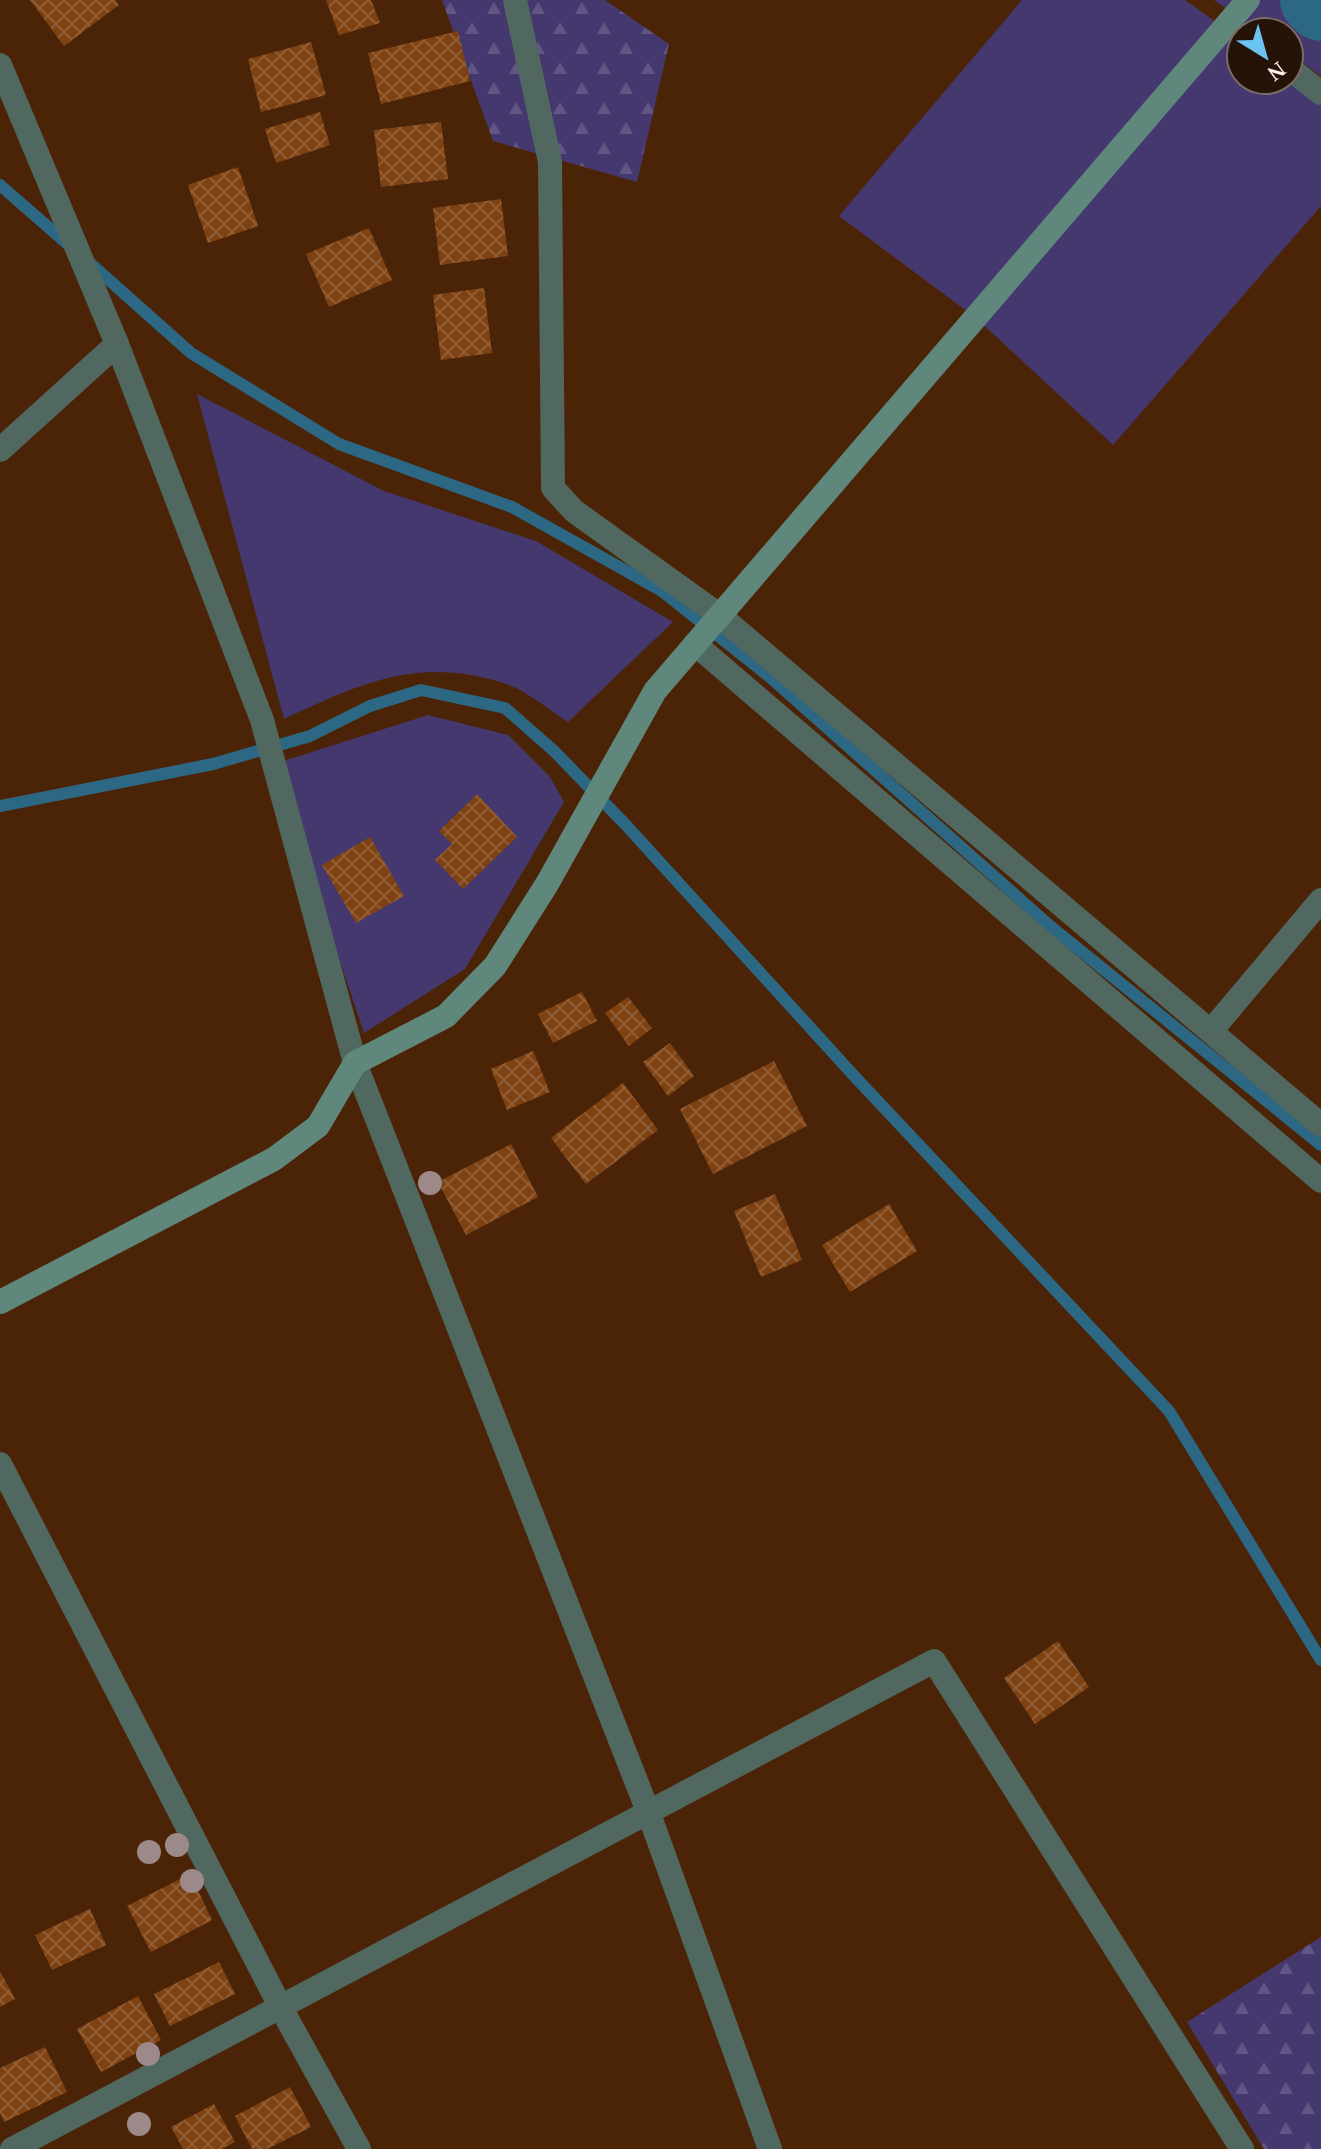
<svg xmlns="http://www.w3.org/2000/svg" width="1321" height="2149" font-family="Georgia,serif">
	<defs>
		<pattern id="forest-firs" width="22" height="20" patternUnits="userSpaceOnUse" patternTransform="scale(2)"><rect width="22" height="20" fill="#45386e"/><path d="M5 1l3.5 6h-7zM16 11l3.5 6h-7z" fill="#615583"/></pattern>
		<pattern id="building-cross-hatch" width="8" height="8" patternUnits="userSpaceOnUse" patternTransform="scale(2)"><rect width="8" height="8" fill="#7e4111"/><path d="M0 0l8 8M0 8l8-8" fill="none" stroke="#915d34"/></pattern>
	</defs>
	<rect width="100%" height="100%" fill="#4b2407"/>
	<g fill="#45386e">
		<path d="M 1022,0 L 1185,0 L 1241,40 L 1241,80 L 1289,80 L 1321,97 L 1321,206 L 1113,445 L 976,318 L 839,216 Z"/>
		<path d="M 1214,0 L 1321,0 L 1321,76 L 1289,53 L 1289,32 L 1259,32 Z"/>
		<path d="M 197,394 L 384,491 L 536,541 L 673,622 L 568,722 C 549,710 527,691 506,684 C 419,655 361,683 284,719 Z"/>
		<path d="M 428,715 L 508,735 L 550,777 L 564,802 L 465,969 L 364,1033 L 274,764 Z"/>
	</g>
	<g fill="url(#forest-firs)">
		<path d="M 442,0 L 605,0 L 669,44 L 637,182 L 493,141 Z"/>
		<path d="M 1321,1937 L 1321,2149 L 1264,2149 L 1187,2022 Z"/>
	</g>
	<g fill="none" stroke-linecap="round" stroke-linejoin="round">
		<g stroke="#2c6784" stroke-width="12">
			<path d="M 0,185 L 71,247"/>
			<path d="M 91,264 L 191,353 L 339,444 L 512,507 L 662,591 L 771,678 L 1050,926 L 1321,1145"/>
			<path d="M 0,806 L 213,764 L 310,736 L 370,706 L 421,690 L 505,708 L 554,751 L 625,824 L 856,1078 L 1169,1411 L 1321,1660"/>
		</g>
		<path stroke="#2c6784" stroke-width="70" d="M 1315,0 L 1321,6"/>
	</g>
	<g fill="url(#building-cross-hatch)">
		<path d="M 30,0 L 115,0 L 119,5 L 64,46 Z"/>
		<path d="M 326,0 L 371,0 L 380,23 L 339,35 Z"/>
		<path d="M 458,31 L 470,81 L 381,104 L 368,53 Z"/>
		<path d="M 311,42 L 326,95 L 261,112 L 248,59 Z"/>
		<path d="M 320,112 L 330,145 L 276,163 L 265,129 Z"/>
		<path d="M 441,122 L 448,179 L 381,187 L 374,130 Z"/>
		<path d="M 238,167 L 258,226 L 208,243 L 188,185 Z"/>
		<path d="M 501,199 L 508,256 L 440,265 L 433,208 Z"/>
		<path d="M 369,228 L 392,280 L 329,307 L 306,254 Z"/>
		<path d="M 484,288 L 492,353 L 441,360 L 433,295 Z"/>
		<path d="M 477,794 L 517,837 L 463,889 L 435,860 L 452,844 L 439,831 Z"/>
		<path d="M 370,837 L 404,896 L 356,923 L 322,865 Z"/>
		<path d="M 582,992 L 597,1021 L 553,1043 L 538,1014 Z"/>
		<path d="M 628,997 L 652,1028 L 629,1046 L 605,1013 Z"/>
		<path d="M 670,1043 L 694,1076 L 668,1096 L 643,1062 Z"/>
		<path d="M 533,1051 L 550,1092 L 507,1110 L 491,1069 Z"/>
		<path d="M 774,1061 L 807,1126 L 713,1174 L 680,1109 Z"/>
		<path d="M 623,1083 L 658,1130 L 586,1184 L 551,1138 Z"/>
		<path d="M 511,1144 L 538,1197 L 466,1235 L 438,1182 Z"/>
		<path d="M 775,1194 L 802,1260 L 761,1277 L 734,1211 Z"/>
		<path d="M 889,1204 L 917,1251 L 850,1292 L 822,1245 Z"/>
		<path d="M 1058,1641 L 1089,1687 L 1035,1724 L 1004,1678 Z"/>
		<path d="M 190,1874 L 212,1920 L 151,1952 L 127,1906 Z"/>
		<path d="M 90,1909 L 106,1945 L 52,1970 L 35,1935 Z"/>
		<path d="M 219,1962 L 235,1994 L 170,2026 L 154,1994 Z"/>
		<path d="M 0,1971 L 15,1999 L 0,2007 Z"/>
		<path d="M 138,1996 L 161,2040 L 101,2072 L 77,2029 Z"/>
		<path d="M 45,2047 L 67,2092 L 4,2122 L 0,2113 L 0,2068 Z"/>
		<path d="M 290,2087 L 311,2127 L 267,2149 L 252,2149 L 235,2116 Z"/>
		<path d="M 214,2104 L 235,2142 L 222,2149 L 183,2149 L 171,2127 Z"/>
	</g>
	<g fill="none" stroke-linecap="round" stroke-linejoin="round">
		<g stroke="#506860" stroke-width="24">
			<path d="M 515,0 L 550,162 L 553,488 L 574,511 L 719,615 L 1321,1125"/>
			<path d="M 0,65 L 117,344 L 262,720 L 355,1063 L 649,1814 L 770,2149"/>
			<path d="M 1289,68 L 1321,93"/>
			<path d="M 0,450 L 117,344"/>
			<path d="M 695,644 L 1321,1181"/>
			<path d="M 1211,1031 L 1321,900"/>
			<path d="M 0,1464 L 281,2008 L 359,2149"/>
			<path d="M 12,2149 L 934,1661 L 1242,2149"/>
		</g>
		<path stroke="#60877b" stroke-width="24" d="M 0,1302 L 274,1159 L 318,1126 L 355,1063 L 446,1016 L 495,966 L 547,884 L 655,691 L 1248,0"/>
	</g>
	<g fill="#9d8989">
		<circle cx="430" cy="1183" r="12"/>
		<circle cx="177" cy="1845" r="12"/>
		<circle cx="149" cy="1852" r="12"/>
		<circle cx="192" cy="1881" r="12"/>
		<circle cx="148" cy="2054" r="12"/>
		<circle cx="139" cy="2124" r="12"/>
	</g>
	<g transform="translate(1265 56) rotate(143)"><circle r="38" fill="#251308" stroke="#7b6c63" stroke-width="2"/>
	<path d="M0-6L14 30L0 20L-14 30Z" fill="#6ac3f1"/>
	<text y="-12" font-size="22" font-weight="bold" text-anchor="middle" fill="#fcf1eb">N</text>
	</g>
</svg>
